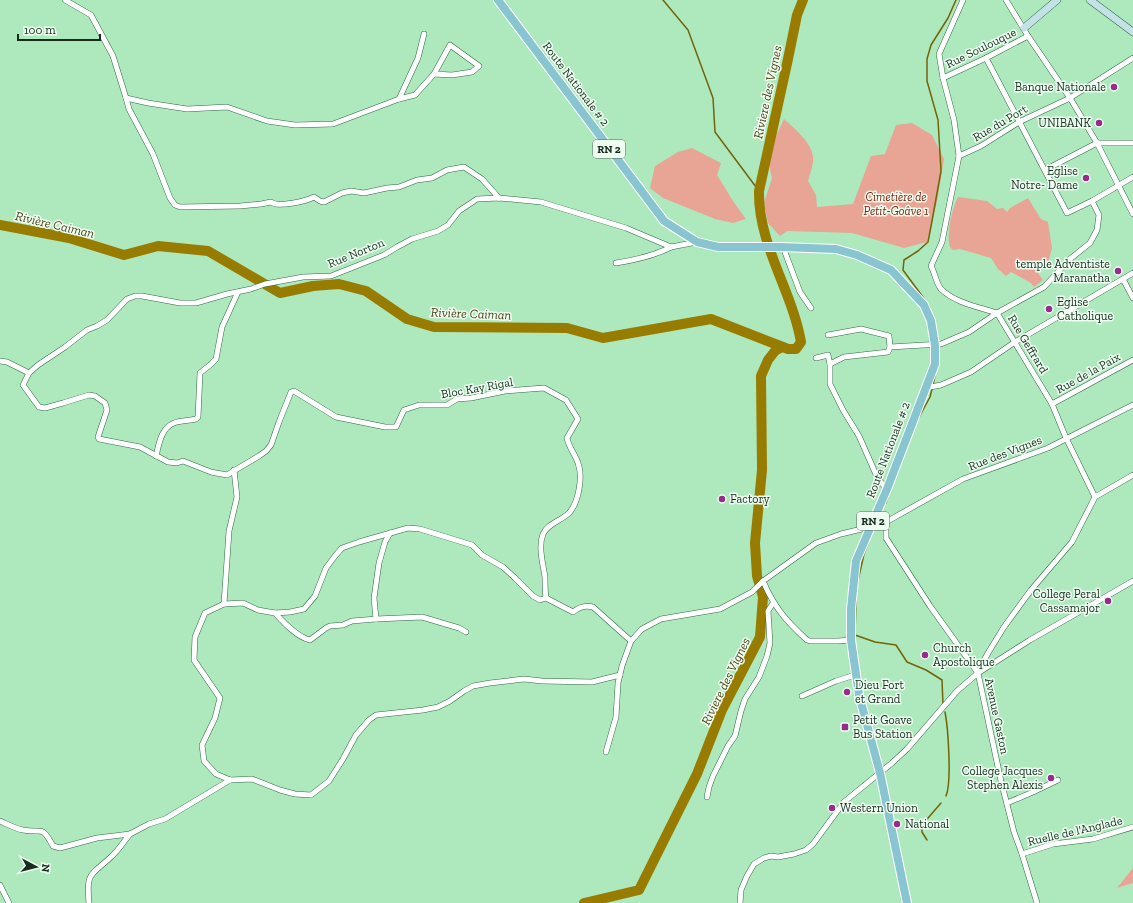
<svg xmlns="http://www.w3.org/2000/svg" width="1133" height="903" font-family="'Zilla Slab',serif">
	<rect width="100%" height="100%" fill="#aee9be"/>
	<g fill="#e8a495">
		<path d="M 784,119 C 794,128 811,142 813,156 C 814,165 810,173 808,181 L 816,195 L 817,207 L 853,204 L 871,156 L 885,154 L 896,125 L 912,123 L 932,135 L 944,159 L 937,202 L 927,242 L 904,248 L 852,233 L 787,231 L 780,236 L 768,223 L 764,203 L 772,178 L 767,155 Z"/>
		<path d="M 692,148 L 721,163 L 717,175 L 733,201 L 746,219 L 733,223 L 715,219 L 663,198 L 650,188 L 655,166 L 678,152 Z"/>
		<path d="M 958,197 L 987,201 L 997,209 L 1003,208 L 1007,212 L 1010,208 L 1028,198 L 1041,219 L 1048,222 L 1052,248 L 1048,263 L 1038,273 L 1043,280 L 1034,287 L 1031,283 L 1011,272 L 1006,276 L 998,269 L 991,258 L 960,249 L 953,250 L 950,247 C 946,234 952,209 958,197 Z"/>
		<path d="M 1133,868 L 1133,883 L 1117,888 Z"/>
	</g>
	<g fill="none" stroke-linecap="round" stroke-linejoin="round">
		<g stroke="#716409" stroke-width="1.5">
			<path d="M 663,0 L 688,30 L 713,98 L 715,132 L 759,191"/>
			<path d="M 930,308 L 928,304 L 903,270 L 904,260 L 918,251 L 928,242 L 932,221 L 941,171 L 938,120 L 927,81 L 927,59 L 931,45 L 948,18 L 956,0"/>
			<path d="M 933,385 L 936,371"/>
			<path d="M 917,421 L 930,397 L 932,389"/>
			<path d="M 886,503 L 889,494"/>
			<path d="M 857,585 L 864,554 L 869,541"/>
			<path d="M 856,599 L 855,635 L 875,642 L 896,645 L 907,662 L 926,670 L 942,680 L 943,705"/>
			<path d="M 945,712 C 948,727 952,782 946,796"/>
			<path d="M 927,840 L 922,832 L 922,825 L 941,803"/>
		</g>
		<g stroke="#987c00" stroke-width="10">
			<path d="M 0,225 L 69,238 L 124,255 L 158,246 L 208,251 L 280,293 L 313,286 L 339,284 L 366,291 L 407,319 L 434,327 L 567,328 L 603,338 L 711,319 L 788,349 L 796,349 L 801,342 C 792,290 758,245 759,191 L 788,59 L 797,15 L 803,0"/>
			<path d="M 584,903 L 639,890 L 697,774 L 722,710 L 760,637 L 763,597 L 757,576 L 755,543 L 762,470 L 761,376 L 768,360 L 775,351 L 782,347"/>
		</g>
		<g stroke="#306843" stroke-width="6">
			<g id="street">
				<path d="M 65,0 L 91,15 L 113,56 L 126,98 L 148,103 L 187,109 L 227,107 L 267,121 L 295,125 L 333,124 L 399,99 L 415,95 L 434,74 L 450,45 L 479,66 L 472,72 L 452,75 L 434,74"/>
				<path d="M 963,0 L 939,54 L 943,78 L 954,120 L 959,156 L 942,242 L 931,266 C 935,273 936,283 941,289 C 955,303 979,307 997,313 L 1052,404 L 1066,438 L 1095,497"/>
				<path d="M 1006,0 L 1028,36 L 1070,98 L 1097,143 L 1133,214"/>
				<path d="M 986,58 L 1067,213 L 1092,201 L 1133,177"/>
				<path d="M 943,78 L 986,58 L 1028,36"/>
				<path d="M 126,98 L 129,109 L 153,154 L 170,198 L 175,205 L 180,207 L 240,206 L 261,204 L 271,202 C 278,208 306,201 314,197 L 320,201 L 324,202 L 342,193 L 351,191 L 364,193 L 387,188 L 399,187 L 417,180 L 432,178 L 447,170 L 464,167 L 482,179 L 499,198"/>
				<path d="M 399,99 L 418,58 L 424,34"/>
				<path d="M 959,156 L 981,146 L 1019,122 L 1070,98 L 1133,58"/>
				<path d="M 1045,170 L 1097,143 L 1133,143"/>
				<path d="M 783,247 L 800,292 L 811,308"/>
				<path d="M 616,263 C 635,260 654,256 671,247"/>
				<path d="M 1123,279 L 1133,298"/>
				<path d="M 828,335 L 861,329 L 889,336 L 890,347"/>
				<path d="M 816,358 L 828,355 L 830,364 L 844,357 L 888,352 L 890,347 L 941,344 L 969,332 L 997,313 L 1044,287 L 1070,259 L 1090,243 L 1097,230 L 1099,215 L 1092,201"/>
				<path d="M 0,361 L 7,362 L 29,373"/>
				<path d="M 830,364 L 830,384 L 843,410 L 859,436 L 878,479 L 887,489"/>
				<path d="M 925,388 L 941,385 L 971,372 L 1015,342 L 1133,273"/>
				<path d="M 1052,404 L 1133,360"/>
				<path d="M 156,456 C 159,444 161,428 174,423 C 181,420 189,421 196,419 L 198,417 L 200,373 L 210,365 L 216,359 L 222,327 L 238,292"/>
				<path d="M 877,512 L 886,522 L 886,538 L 930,606 L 978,673 L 1001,781 L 1014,832 L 1022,854 L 1037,903"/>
				<path d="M 886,522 L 963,479 L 1048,448 L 1133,405"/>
				<path d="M 763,581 C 774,607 786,621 807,640 L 810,641 L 838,641 L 851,640"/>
				<path d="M 546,598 C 545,591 545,584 545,577 C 543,564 538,547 543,534 C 548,523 561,521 569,513 C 579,502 583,476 578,463 C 575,454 569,448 567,438 L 578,419 L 566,400 L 544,388 L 505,391 L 471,398 L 457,399 L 447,405 L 419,405 L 404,410 L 396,427 L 385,427 L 336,417 L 294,391 L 291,392 L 279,422 L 271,445 L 266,451 L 259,456 L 227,475 L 211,472 L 183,461 L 177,463 L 168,462 L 140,447 L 99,439 L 98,437 L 107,410 L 105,403 L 95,396 L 89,395 L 63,403 L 45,408 L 39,407 L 23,385 L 29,373 L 38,365 L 65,347 L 87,330 L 97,326 L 107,320 L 127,299 L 135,296 L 142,296 L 180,303 L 196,303 L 227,294 L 251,289 L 265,284 L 303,277 L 331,276 L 384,255 L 397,247 L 412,239 L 438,231 L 448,225 L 459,211 L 477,199 L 499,198 L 541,202 L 626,228 L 671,247 L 697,242"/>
				<path d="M 224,604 L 229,531 L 237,497 L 234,470"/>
				<path d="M 275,613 C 284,623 297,637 310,640 L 326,628 L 330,626 L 343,625 L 352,621 L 376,619 L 422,617 L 459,628 L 466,632"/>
				<path d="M 376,619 L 374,598 L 379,563 L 385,542 L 390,533"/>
				<path d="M 978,672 L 988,653 L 1004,627 L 1031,590 L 1072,542 L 1095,497 L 1133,475"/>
				<path d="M 620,675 L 592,682 L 542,681 L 524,679 L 490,683 L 473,686 L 464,691 L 450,701 L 438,707 L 423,710 L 376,715 L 369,720 L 356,735 L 343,759 L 329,781 L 311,795 L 295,794 L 280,790 L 252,779 L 230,780 L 216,774 L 204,761 L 202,745 L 215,718 L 220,698 L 194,660 L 195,637 L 205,613 L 224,604 L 243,603 L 258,610 L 275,613 L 290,612 L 304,609 L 315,596 L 326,568 L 335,556 L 342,548 L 359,542 L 408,528 L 420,529 L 472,545 L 482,555 L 503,567 L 515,578 L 533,596 L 540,600 L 546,598 L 573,612 C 579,607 586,605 593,607 L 631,641"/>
				<path d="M 802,696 L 836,681 L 855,675"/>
				<path d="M 606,752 L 616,717 L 618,683 L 622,666 L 631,641 L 642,629 L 661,619 L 720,609 L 752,592 L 763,581 L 816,543 L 841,534 L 870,527"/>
				<path d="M 707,797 L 709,787 L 713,776 L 728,746 L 735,736 L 741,711 L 745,699 L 759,677 L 767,656 L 770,643 L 768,611 L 773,603"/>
				<path d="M 1007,803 L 1033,792 L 1058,780"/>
				<path d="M 0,821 C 7,824 16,829 23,830 C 43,834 41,824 53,846 L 60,848 L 97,838 L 130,834 L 149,824 L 165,819 L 230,780"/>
				<path d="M 1022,854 L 1053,844 L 1093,839 L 1133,827"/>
				<path d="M 0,885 L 9,903"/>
				<path d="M 89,903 C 86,871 91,876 112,856 C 119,850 124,841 130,834"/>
				<path d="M 740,903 L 741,890 L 747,876 L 754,864 L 764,858 L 771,856 L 778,857 L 794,854 L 806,850 L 813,844 L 844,802 L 892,763 L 907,749 L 957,691 L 978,673 L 1030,640 L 1133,581"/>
			</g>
		</g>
		<g stroke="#306843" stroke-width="8">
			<g id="secondary">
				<path d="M 1090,0 L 1133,32"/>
				<path d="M 1024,28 L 1057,0"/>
			</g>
		</g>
		<g stroke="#fff" stroke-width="10">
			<path id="primary" d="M 498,0 L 664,221 L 697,242 L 718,247 L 781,247 L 836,249 L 857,255 L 891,270 L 924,305 L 931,321 L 935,345 L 935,364 L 887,489 L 856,561 L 851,609 L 851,640 L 859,695 L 880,773 L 907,903"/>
		</g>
		<use href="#street" stroke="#fff" stroke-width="5"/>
		<use href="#secondary" stroke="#c3e2e8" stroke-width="7"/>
		<use href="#primary" stroke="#88c5d1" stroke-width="8"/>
	</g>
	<g fill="#982c8c" stroke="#eefff2" stroke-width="1.5">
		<circle cx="1114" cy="87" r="4"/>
		<circle cx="1099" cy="123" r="4"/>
		<circle cx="1086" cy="178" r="4"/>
		<circle cx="1118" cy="271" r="4"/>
		<circle cx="1049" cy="309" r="4"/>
		<circle cx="722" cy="499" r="4"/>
		<circle cx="1108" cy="601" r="4"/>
		<circle cx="925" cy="655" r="4"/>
		<circle cx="847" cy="692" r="4"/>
		<rect x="841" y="723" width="8" height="8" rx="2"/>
		<circle cx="1051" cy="778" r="4"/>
		<circle cx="832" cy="808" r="4"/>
		<circle cx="897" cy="824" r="4"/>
	</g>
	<g text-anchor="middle" stroke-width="3" stroke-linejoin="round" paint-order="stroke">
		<g fill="#eefff2" stroke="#576c5d" stroke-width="1">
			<rect x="593" y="140" width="32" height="18" rx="3"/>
			<rect x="857" y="512" width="32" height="18" rx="3"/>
		</g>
		<g font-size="11" font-weight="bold" fill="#162d1d">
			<text x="609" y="153">RN 2</text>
			<text x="873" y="525">RN 2</text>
		</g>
		<g font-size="12" fill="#162d1d" stroke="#eefff2">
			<text transform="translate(981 48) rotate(-26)" y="4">Rue Soulouque</text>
			<text transform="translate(576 84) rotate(53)" y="4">Route Nationale # 2</text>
			<text transform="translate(1000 123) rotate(-30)" y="4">Rue du Port</text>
			<text transform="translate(356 253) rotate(-22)" y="4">Rue Norton</text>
			<text transform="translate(1028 344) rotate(59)" y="4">Rue Geffrard</text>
			<text transform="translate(1088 373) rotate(-29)" y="4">Rue de la Paix</text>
			<text transform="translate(477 388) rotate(-10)" y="4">Bloc Kay Rigal</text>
			<text transform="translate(888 450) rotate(-69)" y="4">Route Nationale # 2</text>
			<text transform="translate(1005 453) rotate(-21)" y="4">Rue des Vignes</text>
			<text transform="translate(997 716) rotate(78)" y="4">Avenue Gaston</text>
			<text transform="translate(1075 831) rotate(-13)" y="4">Ruelle de l'Anglade</text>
		</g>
		<g font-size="12" fill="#162d1d" stroke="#eefff2" text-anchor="start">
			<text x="1106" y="91" text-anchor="end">Banque Nationale</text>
			<text x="1091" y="127" text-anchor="end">UNIBANK</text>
			<text x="1078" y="175" text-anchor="end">Eglise<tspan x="1078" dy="14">Notre- Dame</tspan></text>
			<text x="1110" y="268" text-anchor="end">temple Adventiste<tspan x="1110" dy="14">Maranatha</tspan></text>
			<text x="1057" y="306">Eglise<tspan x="1057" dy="14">Catholique</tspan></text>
			<text x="730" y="503">Factory</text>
			<text x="1100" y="598" text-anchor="end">College Peral<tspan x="1100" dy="14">Cassamajor</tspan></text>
			<text x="933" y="652">Church<tspan x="933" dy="14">Apostolique</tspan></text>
			<text x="855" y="689">Dieu Fort<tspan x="855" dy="14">et Grand</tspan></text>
			<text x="853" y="724">Petit Goave<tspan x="853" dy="14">Bus Station</tspan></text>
			<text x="1043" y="775" text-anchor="end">College Jacques<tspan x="1043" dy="14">Stephen Alexis</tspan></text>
			<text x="840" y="812">Western Union</text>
			<text x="905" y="828">National</text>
		</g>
		<g font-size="12" font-style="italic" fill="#881500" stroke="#eefff2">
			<text x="896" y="201">Cimetière de<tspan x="896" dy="14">Petit-Goâve 1</tspan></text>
		</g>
		<g font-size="13" font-style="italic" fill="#4b3f15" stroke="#eefff2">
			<text transform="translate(767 92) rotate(-78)" y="5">Riviere des Vignes</text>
			<text transform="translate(55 224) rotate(13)" y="5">Rivière Caiman</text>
			<text transform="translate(471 313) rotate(2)" y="5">Rivière Caiman</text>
			<text transform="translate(725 681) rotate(-64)" y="5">Riviere des Vignes</text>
		</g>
	</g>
	<g transform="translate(36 867) rotate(97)" stroke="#eefff2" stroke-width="3" paint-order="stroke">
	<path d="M0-3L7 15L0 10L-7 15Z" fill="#162d1d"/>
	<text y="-6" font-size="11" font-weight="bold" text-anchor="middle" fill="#162d1d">N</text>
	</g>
	<path d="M18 34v6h82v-6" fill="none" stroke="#162d1d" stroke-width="2"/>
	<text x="24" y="34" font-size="12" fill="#162d1d" stroke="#eefff2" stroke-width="3" paint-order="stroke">100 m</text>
</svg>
